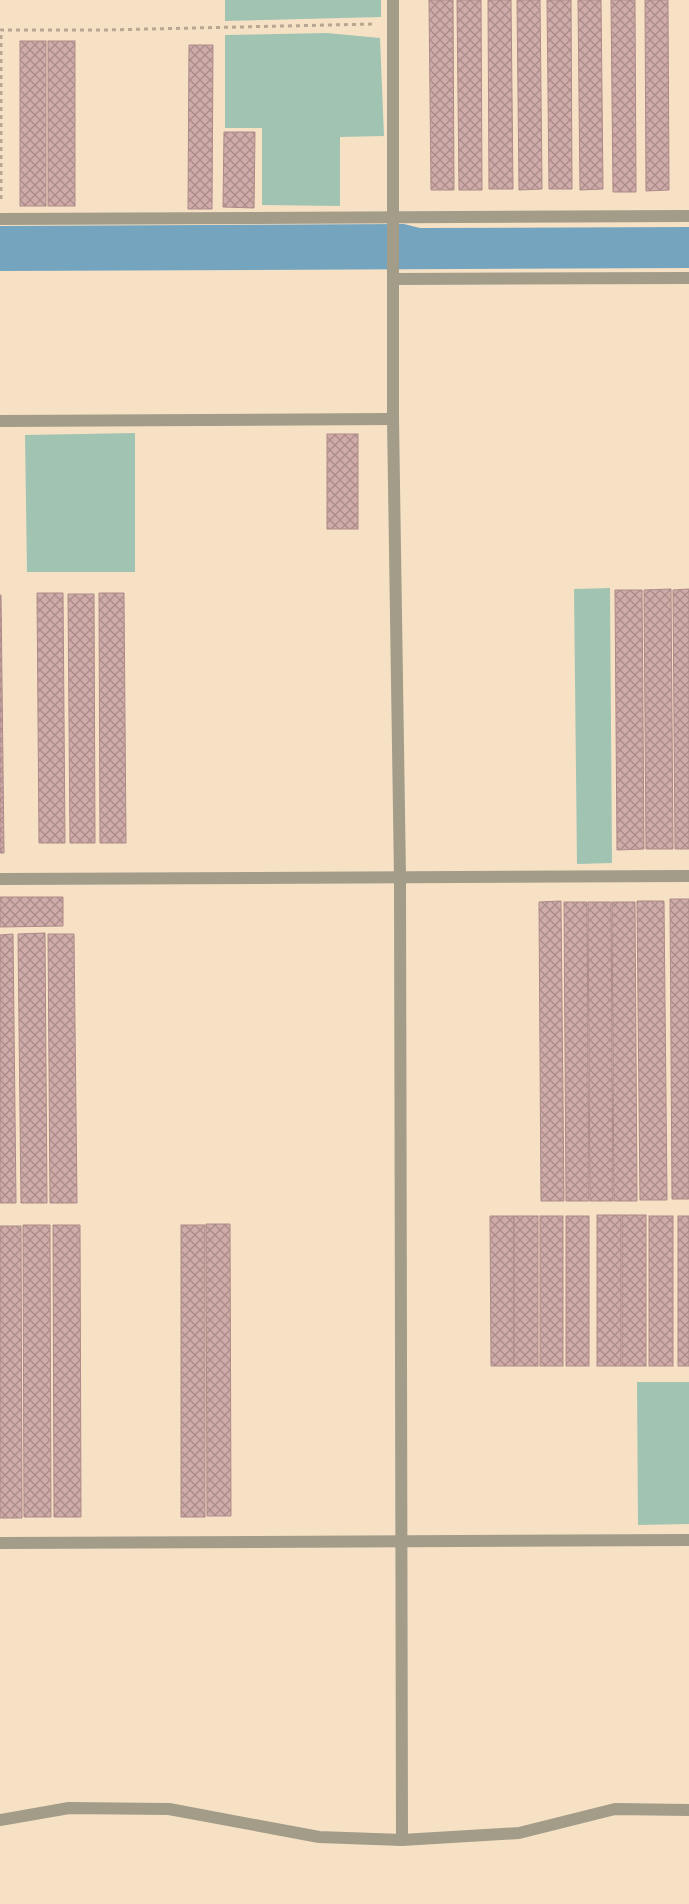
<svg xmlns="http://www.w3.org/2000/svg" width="689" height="1904" font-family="'Nunito Sans',sans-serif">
	<defs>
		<pattern id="building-cross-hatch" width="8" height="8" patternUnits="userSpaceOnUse" patternTransform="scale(1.25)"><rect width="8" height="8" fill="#cfaba9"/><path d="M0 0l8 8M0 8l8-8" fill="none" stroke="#a98b89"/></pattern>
	</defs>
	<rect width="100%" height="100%" fill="#f6e1c5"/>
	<g fill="#a1c4b2">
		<path d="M 225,0 L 381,0 L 381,17 L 225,21 Z"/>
		<path d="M 327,33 L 380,38 L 384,136 L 340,137 L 340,206 L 262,205 L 262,128 L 225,128 L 225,35 Z"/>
		<path d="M 135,433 L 135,572 L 27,572 L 25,435 Z"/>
		<path d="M 610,588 L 612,863 L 577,864 L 574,589 Z"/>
		<path d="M 637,1382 L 689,1382 L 689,1524 L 638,1525 Z"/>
	</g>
	<path fill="#75a5be" d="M 404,224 L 420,228 L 689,227 L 689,268 L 0,271 L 0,226 Z"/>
	<g fill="url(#building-cross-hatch)" stroke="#ae8a88">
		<path d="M 429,0 L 453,0 L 454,190 L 431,190 Z"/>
		<path d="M 457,0 L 481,0 L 482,190 L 459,190 Z"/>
		<path d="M 488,0 L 511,0 L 513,189 L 489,189 Z"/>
		<path d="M 517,0 L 540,0 L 542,189 L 519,190 Z"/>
		<path d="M 547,0 L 571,0 L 572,189 L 549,189 Z"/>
		<path d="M 578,0 L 601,0 L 603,189 L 580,190 Z"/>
		<path d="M 611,0 L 635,0 L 636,192 L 613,192 Z"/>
		<path d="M 645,0 L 668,0 L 669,190 L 646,191 Z"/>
		<rect x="20" y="41" width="26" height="165"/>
		<rect x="48" y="41" width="27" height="165"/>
		<path d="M 189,45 L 213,45 L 212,209 L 188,209 Z"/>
		<path d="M 224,132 L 255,132 L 254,208 L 223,207 Z"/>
		<rect x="327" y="434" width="31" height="95"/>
		<path d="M 671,589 L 673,849 L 646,849 L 644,590 Z"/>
		<path d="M 689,589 L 689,849 L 675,849 L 673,590 Z"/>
		<path d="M 615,590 L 642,590 L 644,849 L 617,850 Z"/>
		<path d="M 37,593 L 63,593 L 65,843 L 39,843 Z"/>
		<path d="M 99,593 L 124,593 L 126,843 L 100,843 Z"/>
		<path d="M 68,594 L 94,594 L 95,843 L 70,843 Z"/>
		<path d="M 1,595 L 4,853 L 0,853 L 0,595 Z"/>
		<path d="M 0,897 L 63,897 L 63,926 L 0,927 Z"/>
		<path d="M 670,899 L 689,899 L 689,1199 L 672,1199 Z"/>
		<path d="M 561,901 L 564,1201 L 541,1201 L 539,902 Z"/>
		<path d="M 637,901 L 664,901 L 667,1200 L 640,1200 Z"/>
		<path d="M 564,902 L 587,902 L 589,1201 L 566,1201 Z"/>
		<path d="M 588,902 L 611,902 L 613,1201 L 590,1201 Z"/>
		<path d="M 612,902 L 635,902 L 637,1201 L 614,1201 Z"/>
		<path d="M 45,933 L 47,1203 L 21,1203 L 18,934 Z"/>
		<path d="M 13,934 L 16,1203 L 0,1203 L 0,935 Z"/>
		<path d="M 48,934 L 74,934 L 77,1203 L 50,1203 Z"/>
		<rect x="597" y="1215" width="24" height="151"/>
		<rect x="622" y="1215" width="24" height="151"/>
		<path d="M 490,1216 L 514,1216 L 514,1366 L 491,1366 Z"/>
		<rect x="514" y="1216" width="24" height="150"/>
		<rect x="540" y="1216" width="23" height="150"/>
		<rect x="566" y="1216" width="23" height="150"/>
		<rect x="649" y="1216" width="24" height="150"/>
		<rect x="678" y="1216" width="11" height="150"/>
		<path d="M 206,1224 L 230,1224 L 231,1516 L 207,1516 Z"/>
		<path d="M 23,1225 L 50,1225 L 51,1517 L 24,1517 Z"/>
		<path d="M 53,1225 L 80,1225 L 81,1517 L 54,1517 Z"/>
		<rect x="181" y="1225" width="24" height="292"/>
		<path d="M 0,1226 L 21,1226 L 22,1518 L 0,1518 Z"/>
	</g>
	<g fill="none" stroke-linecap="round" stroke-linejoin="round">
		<path stroke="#b7a690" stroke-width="3" stroke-dasharray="4 4" stroke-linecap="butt" d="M 1,199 L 1,30 L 104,30 L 374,24"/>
		<g stroke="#a29c89" stroke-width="12">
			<path d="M 393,0 L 393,419 L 400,877 L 402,1840"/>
			<path d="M 0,219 L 689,216"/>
			<path d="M 394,279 L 689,278"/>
			<path d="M 0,421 L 393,419"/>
			<path d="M 0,879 L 689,876"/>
			<path d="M 0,1543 L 689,1540"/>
			<path d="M 0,1820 L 69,1808 L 169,1809 L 319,1837 L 402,1840 L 519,1833 L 615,1809 L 689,1810"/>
		</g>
	</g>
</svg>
